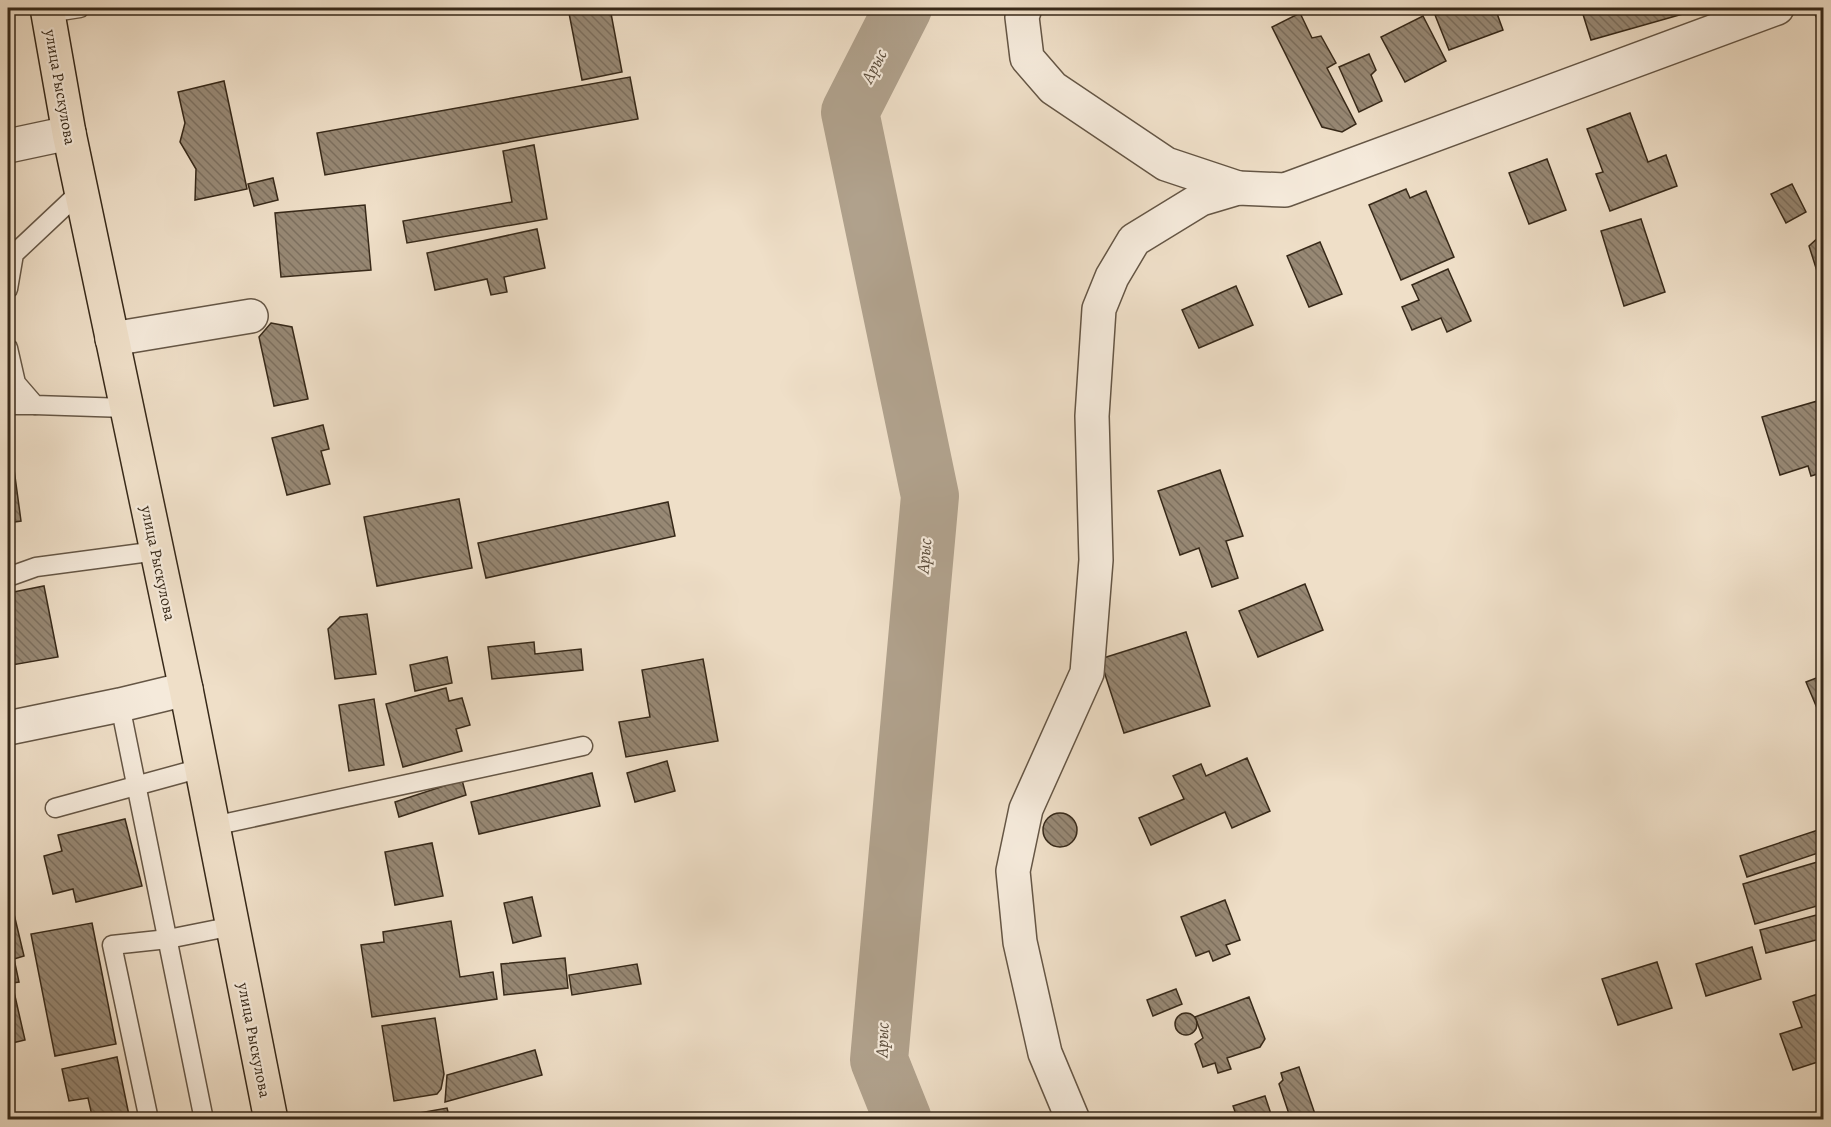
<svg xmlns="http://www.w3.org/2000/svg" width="1831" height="1127" font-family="Alegreya,serif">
	<defs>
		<pattern id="building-back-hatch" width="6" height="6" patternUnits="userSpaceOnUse" patternTransform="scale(1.5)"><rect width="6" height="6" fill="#978874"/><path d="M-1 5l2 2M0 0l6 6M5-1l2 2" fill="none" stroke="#7c6f5e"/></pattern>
	</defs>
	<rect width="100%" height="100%" fill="#efdfc8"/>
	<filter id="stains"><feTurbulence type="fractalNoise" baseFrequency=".00333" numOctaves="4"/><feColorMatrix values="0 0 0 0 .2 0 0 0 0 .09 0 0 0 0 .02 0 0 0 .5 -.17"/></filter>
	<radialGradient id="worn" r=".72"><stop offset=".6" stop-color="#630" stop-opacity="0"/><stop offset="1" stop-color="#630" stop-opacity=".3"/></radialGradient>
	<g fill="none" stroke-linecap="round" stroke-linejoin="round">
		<path stroke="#b0a18c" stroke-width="58" d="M 903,1120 L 879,1060 L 930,496 L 850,112 L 903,8"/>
	</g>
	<g fill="url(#building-back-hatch)" stroke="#372919" stroke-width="1.5">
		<path d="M 568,8 L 610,8 L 622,72 L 582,80 Z"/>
		<path d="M 1456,8 L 1495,8 L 1503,30 L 1449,50 L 1435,15 Z"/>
		<path d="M 1581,8 L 1689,8 L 1690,12 L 1591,40 Z"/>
		<path d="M 1824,10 L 1824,33 L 1815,14 Z"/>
		<path d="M 1300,13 L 1312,38 L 1321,36 L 1336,63 L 1327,68 L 1356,124 L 1342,132 L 1322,127 L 1272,27 Z"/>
		<path d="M 1423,16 L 1446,61 L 1405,82 L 1381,37 Z"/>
		<path d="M 1369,54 L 1376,70 L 1371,75 L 1382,101 L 1359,112 L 1339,67 Z"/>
		<path d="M 630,77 L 638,119 L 325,175 L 317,133 Z"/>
		<path d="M 224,81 L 247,189 L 195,200 L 196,169 L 180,142 L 185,123 L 178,92 Z"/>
		<path d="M 1630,113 L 1648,162 L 1666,155 L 1677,186 L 1610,211 L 1596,174 L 1603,172 L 1587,129 Z"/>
		<path d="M 534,145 L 547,219 L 407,243 L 403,221 L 512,202 L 503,151 Z"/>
		<path d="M 1547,159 L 1566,210 L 1529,224 L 1509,173 Z"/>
		<path d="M 273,178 L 278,200 L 254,206 L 248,184 Z"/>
		<path d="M 1792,184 L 1806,212 L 1786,223 L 1771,194 Z"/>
		<path d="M 1406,189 L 1410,198 L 1426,191 L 1454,257 L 1401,280 L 1369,205 Z"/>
		<path d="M 365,205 L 371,270 L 281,277 L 275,213 Z"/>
		<path d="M 1641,219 L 1665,292 L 1624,306 L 1601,231 Z"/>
		<path d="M 537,229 L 545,268 L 504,277 L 507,292 L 491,295 L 487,279 L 435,290 L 427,253 Z"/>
		<path d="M 1824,235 L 1824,293 L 1809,246 L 1820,236 Z"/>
		<path d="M 1320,242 L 1342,294 L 1309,307 L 1287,256 Z"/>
		<path d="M 1448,269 L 1471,321 L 1447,332 L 1441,318 L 1412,330 L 1402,307 L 1419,300 L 1412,285 Z"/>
		<path d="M 1236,286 L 1253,325 L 1199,348 L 1182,310 Z"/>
		<path d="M 271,323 L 292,327 L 308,399 L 274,406 L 259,337 Z"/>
		<path d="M 1824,399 L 1824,472 L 1811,476 L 1808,466 L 1780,475 L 1762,417 Z"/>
		<path d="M 323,425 L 329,449 L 321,451 L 330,484 L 287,495 L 272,438 Z"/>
		<path d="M 14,469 L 21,521 L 8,523 L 8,470 Z"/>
		<path d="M 1220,470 L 1243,536 L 1226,541 L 1238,578 L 1212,587 L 1199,548 L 1180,555 L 1158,491 Z"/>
		<path d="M 459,499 L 472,568 L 377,586 L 364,517 Z"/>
		<path d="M 668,502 L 675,536 L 486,578 L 478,543 Z"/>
		<path d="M 1305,584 L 1323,630 L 1258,657 L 1239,611 Z"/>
		<path d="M 44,586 L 58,657 L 12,665 L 10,653 L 8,654 L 8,593 Z"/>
		<path d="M 367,614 L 376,674 L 335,679 L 328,629 L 340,617 Z"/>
		<path d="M 1186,632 L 1210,706 L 1124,733 L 1100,659 Z"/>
		<path d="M 534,642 L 535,654 L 581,649 L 583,670 L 492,679 L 488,647 Z"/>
		<path d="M 447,657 L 452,683 L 415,691 L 410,665 Z"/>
		<path d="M 703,659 L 718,741 L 626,757 L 619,722 L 650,717 L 642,670 Z"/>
		<path d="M 1824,675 L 1824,714 L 1820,715 L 1806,682 Z"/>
		<path d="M 446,688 L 449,701 L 462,698 L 470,725 L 456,729 L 462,751 L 403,767 L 386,704 Z"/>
		<path d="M 374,699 L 384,765 L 349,771 L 339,705 Z"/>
		<path d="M 1247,758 L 1270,811 L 1232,828 L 1225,812 L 1151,845 L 1139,818 L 1184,799 L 1173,776 L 1201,764 L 1206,776 Z"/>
		<path d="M 667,761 L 675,791 L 635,802 L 627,773 Z"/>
		<path d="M 592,773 L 600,806 L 479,834 L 471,802 Z"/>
		<path d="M 462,780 L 466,795 L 399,817 L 395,802 Z"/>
		<circle cx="1060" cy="830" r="17"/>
		<path d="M 125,819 L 142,886 L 76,902 L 73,889 L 53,894 L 44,856 L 62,851 L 58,835 Z"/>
		<path d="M 1824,828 L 1824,851 L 1747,877 L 1740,856 Z"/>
		<path d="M 432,843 L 443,896 L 395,905 L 385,852 Z"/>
		<path d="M 1824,860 L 1824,904 L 1755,924 L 1743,884 Z"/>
		<path d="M 532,897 L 541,936 L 513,943 L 504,903 Z"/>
		<path d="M 1225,900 L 1240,940 L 1226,945 L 1230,954 L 1213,961 L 1209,951 L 1196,956 L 1181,917 Z"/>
		<path d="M 1824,913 L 1824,938 L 1766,953 L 1760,930 Z"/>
		<path d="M 14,914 L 24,956 L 14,959 L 19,982 L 12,983 L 25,1040 L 8,1044 L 8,915 Z"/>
		<path d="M 451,921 L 460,977 L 493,972 L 497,999 L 372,1017 L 361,945 L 384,942 L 383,932 Z"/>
		<path d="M 92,923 L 116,1044 L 55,1056 L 31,934 Z"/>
		<path d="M 1752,947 L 1761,979 L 1706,996 L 1696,964 Z"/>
		<path d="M 565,958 L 568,988 L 504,995 L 501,964 Z"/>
		<path d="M 1657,962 L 1672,1008 L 1618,1025 L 1602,979 Z"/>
		<path d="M 637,964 L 641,984 L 572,995 L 569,975 Z"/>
		<path d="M 1176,989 L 1182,1004 L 1153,1016 L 1147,1000 Z"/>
		<path d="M 1824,992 L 1824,1060 L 1793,1070 L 1780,1034 L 1802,1027 L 1793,1002 Z"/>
		<path d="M 1249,997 L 1265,1039 L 1260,1047 L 1227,1058 L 1231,1069 L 1218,1073 L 1215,1063 L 1203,1067 L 1195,1044 L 1203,1038 L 1195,1017 Z"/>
		<circle cx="1186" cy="1024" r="11"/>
		<path d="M 435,1018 L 444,1074 L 441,1089 L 437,1094 L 394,1101 L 382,1026 Z"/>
		<path d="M 535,1050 L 542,1075 L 445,1102 L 447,1075 Z"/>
		<path d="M 117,1057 L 130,1120 L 93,1120 L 88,1098 L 69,1101 L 62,1069 Z"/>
		<path d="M 1299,1067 L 1317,1120 L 1291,1120 L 1279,1084 L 1283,1080 L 1281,1073 Z"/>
		<path d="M 1265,1096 L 1273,1120 L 1238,1120 L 1233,1106 Z"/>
		<path d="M 447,1108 L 450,1120 L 414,1120 L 413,1114 Z"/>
	</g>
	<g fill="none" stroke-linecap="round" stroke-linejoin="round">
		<g stroke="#655645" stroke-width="21">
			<g id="service">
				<path d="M 48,13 L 80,8"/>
				<path d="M 8,289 L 14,254 L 81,191"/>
				<path d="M 8,348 L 16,383 L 35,405 L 126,408"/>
				<path d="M 8,405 L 35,405"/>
				<path d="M 8,577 L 36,567 L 157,551"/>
				<path d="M 120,705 L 204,1120"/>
				<path d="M 55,808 L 201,768"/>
				<path d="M 213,826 L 583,746"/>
				<path d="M 149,1120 L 112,945 L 168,939 L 233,926"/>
			</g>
		</g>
		<g stroke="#655645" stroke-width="36">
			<g id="minor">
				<path d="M 1025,8 L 1022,17 L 1027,58 L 1053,88 L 1166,164 L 1238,188"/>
				<path d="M 8,146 L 69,133"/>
				<path d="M 112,339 L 251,316"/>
				<path d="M 8,728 L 120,705 L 186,689"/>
				<path d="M 1073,1120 L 1045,1053 L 1020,942 L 1013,871 L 1026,809 L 1087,673 L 1096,560 L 1092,416 L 1099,309 L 1112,277 L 1134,240 L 1201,199 L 1238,188 L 1285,190 L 1777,8"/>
			</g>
		</g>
		<g stroke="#372919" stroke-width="36">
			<path id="primary" d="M 47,8 L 69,133 L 186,689 L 271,1120"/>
		</g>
		<use href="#service" stroke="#f5eadb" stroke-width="18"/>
		<use href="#minor" stroke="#f5eadb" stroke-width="33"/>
		<use href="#primary" stroke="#efdfc8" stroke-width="33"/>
	</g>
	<g text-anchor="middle" stroke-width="4.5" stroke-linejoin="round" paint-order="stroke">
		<g font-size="16" fill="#372919" stroke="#f5eadb">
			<text transform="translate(61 87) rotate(80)" y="6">улица Рыскулова</text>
			<text transform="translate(159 563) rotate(78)" y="6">улица Рыскулова</text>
			<text transform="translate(255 1040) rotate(79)" y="6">улица Рыскулова</text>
		</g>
		<g font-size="18" font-style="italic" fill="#5b4d3c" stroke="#f5eadb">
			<text transform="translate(874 66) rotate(-63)" y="6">Арыс</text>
			<text transform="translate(924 556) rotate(-85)" y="6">Арыс</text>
			<text transform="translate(882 1040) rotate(-88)" y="6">Арыс</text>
		</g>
	</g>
	<rect width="1831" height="1127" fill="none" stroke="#efdfc8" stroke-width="30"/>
	<rect x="9" y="9" width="1813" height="1109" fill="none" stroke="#372919" stroke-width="3"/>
	<rect x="15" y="15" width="1801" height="1097" fill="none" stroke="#372919" stroke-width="1.5"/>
	<rect width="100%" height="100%" filter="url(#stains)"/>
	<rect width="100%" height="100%" fill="url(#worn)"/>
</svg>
